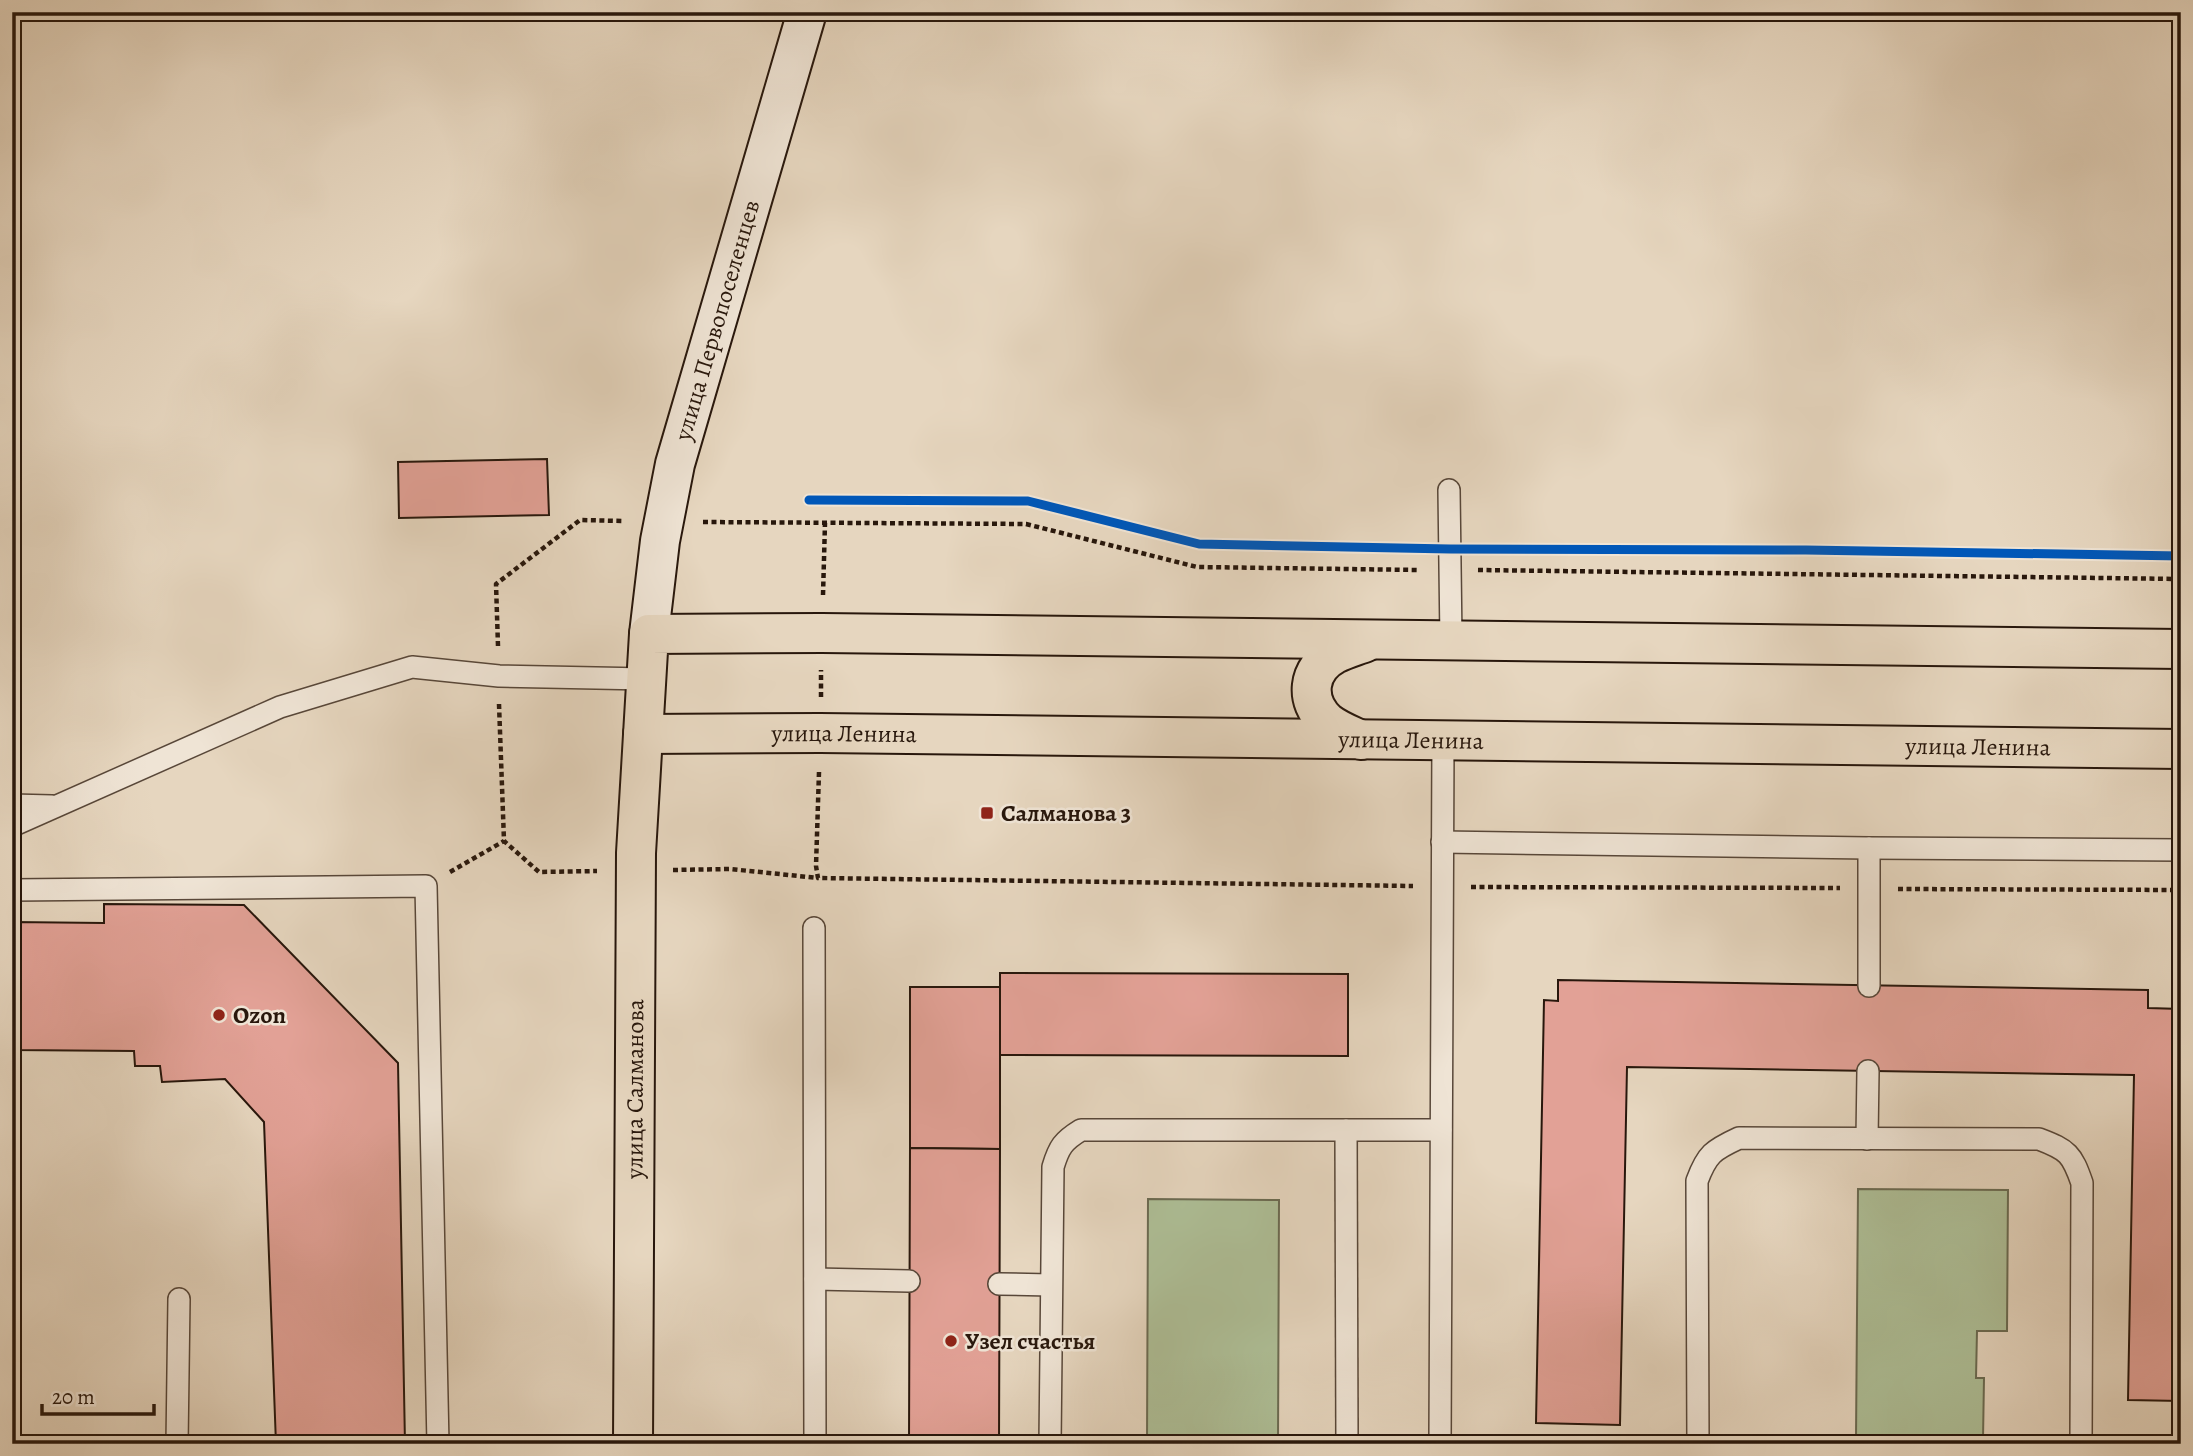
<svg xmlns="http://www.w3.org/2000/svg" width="2193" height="1456" font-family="Alegreya,serif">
	<rect width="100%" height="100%" fill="#e6d6bf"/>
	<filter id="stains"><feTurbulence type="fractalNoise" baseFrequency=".00286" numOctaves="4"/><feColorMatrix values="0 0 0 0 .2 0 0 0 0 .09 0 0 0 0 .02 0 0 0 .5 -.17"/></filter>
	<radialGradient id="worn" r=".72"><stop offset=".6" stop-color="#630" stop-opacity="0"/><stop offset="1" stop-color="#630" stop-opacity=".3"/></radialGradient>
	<g fill="#aebf97" stroke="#6b6b52" stroke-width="2">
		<path d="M 1858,1189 L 2008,1190 L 2007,1331 L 1977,1331 L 1976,1378 L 1984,1378 L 1983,1440 L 1856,1439 Z"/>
		<path d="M 1148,1199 L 1279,1200 L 1278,1444 L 1147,1444 Z"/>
	</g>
	<g fill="#e2a196" stroke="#28170c" stroke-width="2">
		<path d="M 547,459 L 549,515 L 399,518 L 398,462 Z"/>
		<path d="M 104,904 L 244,905 L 398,1063 L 405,1444 L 276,1444 L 264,1122 L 225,1079 L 162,1082 L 160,1066 L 135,1066 L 134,1051 L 12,1050 L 12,922 L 104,923 Z"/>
		<path d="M 1000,973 L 1348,974 L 1348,1056 L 1000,1055 Z"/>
		<path d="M 1558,980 L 2148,990 L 2148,1008 L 2181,1009 L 2181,1401 L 2128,1400 L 2134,1075 L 1627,1067 L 1620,1425 L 1536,1423 L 1544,1000 L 1558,1001 Z"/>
		<path d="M 910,987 L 1000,987 L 1000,1149 L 910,1148 Z"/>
		<path d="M 910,1148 L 1000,1149 L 999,1444 L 909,1444 Z"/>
	</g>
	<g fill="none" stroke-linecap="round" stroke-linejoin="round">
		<g stroke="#584739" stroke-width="24">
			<g id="service">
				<path d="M 1449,490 L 1451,640"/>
				<path d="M 12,805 L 52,806"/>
				<path d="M 12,826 L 280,707 L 412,667 L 499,676 L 646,679"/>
				<path d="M 1442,842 L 1869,848 L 2181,850"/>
				<path d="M 12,890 L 426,886 L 438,1444"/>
				<path d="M 814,928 L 815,1444"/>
				<path d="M 1869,986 L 1869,848"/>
				<path d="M 1346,1130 L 1347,1444"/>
				<path d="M 1867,1139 L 1868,1071"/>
				<path d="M 815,1279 L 909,1281"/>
				<path d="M 999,1284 L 1051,1285"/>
				<path d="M 177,1444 L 179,1299"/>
				<path d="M 1050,1444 L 1053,1167 C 1059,1147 1063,1141 1081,1130 L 1441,1130"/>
				<path d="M 1440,1444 L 1443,741"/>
				<path d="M 1698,1444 L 1697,1181 C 1707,1154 1713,1150 1739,1138 L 2039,1139 C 2068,1150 2072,1154 2082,1183 L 2081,1444"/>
			</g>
		</g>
		<g stroke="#28170c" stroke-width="42">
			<g id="secondary">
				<path id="s1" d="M 649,634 L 660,541 L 675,464 L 807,12"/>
			</g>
		</g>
		<g stroke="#28170c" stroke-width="42">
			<g id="primary">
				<path id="s2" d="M 643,734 L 820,733 L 2181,749"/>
				<path d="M 1361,740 C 1350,735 1337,730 1327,722 C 1304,701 1307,669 1335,654 C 1345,649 1356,646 1366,642"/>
				<path id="s3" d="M 633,1444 L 636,853 L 649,634 L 822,633 L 2181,649"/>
			</g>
		</g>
		<g stroke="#28170c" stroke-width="4.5" stroke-dasharray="5 3.5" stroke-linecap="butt">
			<path d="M 703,522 L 1026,524 L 1197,567 L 1420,570"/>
			<path d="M 1478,570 L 2181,579"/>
			<path d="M 823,595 L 825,523"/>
			<path d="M 498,646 L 496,584 L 580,520 L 624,521"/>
			<path d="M 821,697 L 821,670"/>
			<path d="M 499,704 L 504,841 L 539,872 L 597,871"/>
			<path d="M 819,772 L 816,866 L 818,878 L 1413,886"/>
			<path d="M 673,870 L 730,869 L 818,878"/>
			<path d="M 450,872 L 504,841"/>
			<path d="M 1471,887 L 1840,888"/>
			<path d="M 1898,889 L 2181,890"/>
		</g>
		<use href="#service" stroke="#efe4d5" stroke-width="21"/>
		<use href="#secondary" stroke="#efe4d5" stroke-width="38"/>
		<use href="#primary" stroke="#e6d6bf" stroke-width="38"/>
		<g stroke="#efe4d5" stroke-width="13">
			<path id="cycleway" d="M 809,500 L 1028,501 L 1199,544 L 1450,549 L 1806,550 L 2181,556"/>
		</g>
		<use href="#cycleway" stroke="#0057b8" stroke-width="9"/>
	</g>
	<g fill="#8f2418" stroke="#efe4d5" stroke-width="2.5">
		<rect x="980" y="806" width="14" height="14" rx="3.5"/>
		<circle cx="219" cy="1015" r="7"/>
		<circle cx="951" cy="1341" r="7"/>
	</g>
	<g text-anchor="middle" stroke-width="5" stroke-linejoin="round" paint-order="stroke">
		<g font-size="24" fill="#28170c" stroke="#efe4d5">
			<text dy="8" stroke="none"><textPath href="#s1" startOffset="322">улица Первопоселенцев</textPath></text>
			<text dy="8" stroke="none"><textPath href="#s2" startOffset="201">улица Ленина</textPath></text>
			<text dy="8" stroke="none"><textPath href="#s2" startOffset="768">улица Ленина</textPath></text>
			<text dy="8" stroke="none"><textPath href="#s2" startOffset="1335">улица Ленина</textPath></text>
			<text dy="8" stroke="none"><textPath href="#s3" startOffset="355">улица Салманова</textPath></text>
		</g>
		<g font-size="24" font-weight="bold" fill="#28170c" stroke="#efe4d5" text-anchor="start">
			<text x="1001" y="821">Салманова 3</text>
			<text x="233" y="1023">Ozon</text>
			<text x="965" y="1349">Узел счастья</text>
		</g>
	</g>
	<rect width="2193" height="1456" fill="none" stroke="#e6d6bf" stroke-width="42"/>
	<rect x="14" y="14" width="2165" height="1428" fill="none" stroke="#28170c" stroke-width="3.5"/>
	<rect x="21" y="21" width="2151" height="1414" fill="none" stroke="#28170c" stroke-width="2"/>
	<path d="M42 1404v10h112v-10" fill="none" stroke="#28170c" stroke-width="3.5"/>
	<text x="52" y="1404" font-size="21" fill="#28170c" stroke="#efe4d5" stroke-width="5" paint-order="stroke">20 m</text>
	<rect width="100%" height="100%" filter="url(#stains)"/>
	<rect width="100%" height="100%" fill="url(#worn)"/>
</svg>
